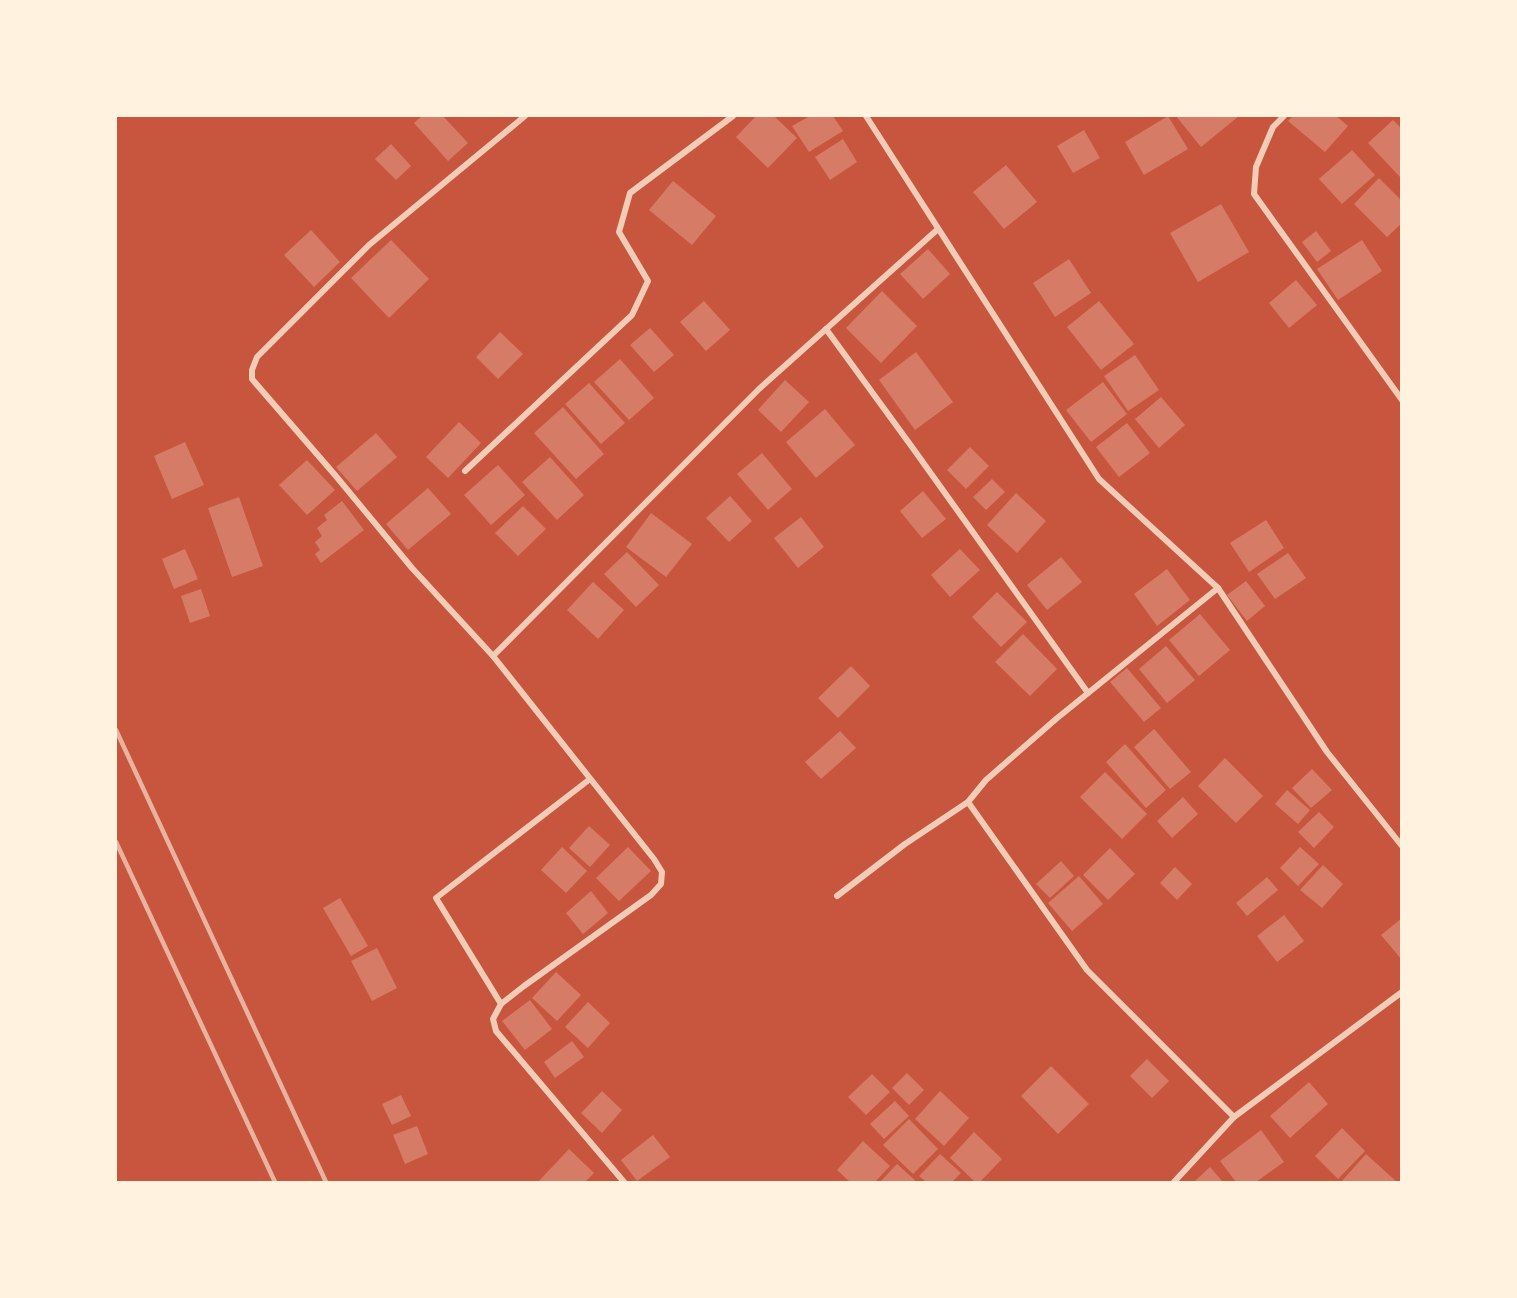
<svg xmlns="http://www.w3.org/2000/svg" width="1517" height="1298" font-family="Jost,sans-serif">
	<rect width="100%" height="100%" fill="#c8553d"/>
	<g fill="#d67c66">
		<path d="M 422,116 L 443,116 L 468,143 L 448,161 L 414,123 Z"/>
		<path d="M 756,116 L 774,116 L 797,138 L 768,168 L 736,137 Z"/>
		<path d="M 810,116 L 833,116 L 843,131 L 809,152 L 792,126 Z"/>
		<path d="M 1168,116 L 1188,149 L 1144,175 L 1125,142 Z"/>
		<path d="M 1176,116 L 1239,116 L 1201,147 Z"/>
		<path d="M 1293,116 L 1336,116 L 1348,126 L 1325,152 L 1288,121 Z"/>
		<path d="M 1393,120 L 1402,129 L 1402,179 L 1368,143 Z"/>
		<path d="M 1084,130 L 1100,158 L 1073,173 L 1057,146 Z"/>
		<path d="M 843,139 L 857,162 L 830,180 L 815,157 Z"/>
		<path d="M 391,144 L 411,166 L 396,180 L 375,159 Z"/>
		<path d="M 1352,150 L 1375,175 L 1342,204 L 1319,179 Z"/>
		<path d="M 1006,165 L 1037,202 L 1004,229 L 973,192 Z"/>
		<path d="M 1379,178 L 1402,201 L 1402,223 L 1387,237 L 1354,204 Z"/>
		<path d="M 673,181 L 716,216 L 692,245 L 649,210 Z"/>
		<path d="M 1221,204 L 1249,252 L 1198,282 L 1170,233 Z"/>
		<path d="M 311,230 L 340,262 L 314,287 L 284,255 Z"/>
		<path d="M 1316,231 L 1331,251 L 1317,262 L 1302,242 Z"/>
		<path d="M 391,240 L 429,279 L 389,318 L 351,278 Z"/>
		<path d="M 1362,240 L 1382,271 L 1338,300 L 1317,269 Z"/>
		<path d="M 928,249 L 950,274 L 923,299 L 900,274 Z"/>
		<path d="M 1069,259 L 1091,293 L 1055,317 L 1033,283 Z"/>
		<path d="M 1296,280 L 1317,305 L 1289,328 L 1269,303 Z"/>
		<path d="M 882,291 L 917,326 L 881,363 L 846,328 Z"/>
		<path d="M 704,301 L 730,330 L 706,351 L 680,322 Z"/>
		<path d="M 1099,301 L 1134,344 L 1101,370 L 1067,327 Z"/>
		<path d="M 650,328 L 674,355 L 654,372 L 630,345 Z"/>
		<path d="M 500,332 L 523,354 L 498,379 L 476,357 Z"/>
		<path d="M 916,352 L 953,402 L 915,430 L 879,380 Z"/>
		<path d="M 1135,355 L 1159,390 L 1128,411 L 1104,376 Z"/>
		<path d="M 620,359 L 654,398 L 629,420 L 594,382 Z"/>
		<path d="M 785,380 L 809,402 L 781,432 L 758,410 Z"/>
		<path d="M 1103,382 L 1127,414 L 1091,442 L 1066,410 Z"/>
		<path d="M 589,383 L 625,423 L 601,444 L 565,404 Z"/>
		<path d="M 1161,397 L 1185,425 L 1159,448 L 1135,419 Z"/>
		<path d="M 563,407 L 604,454 L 576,479 L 534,433 Z"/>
		<path d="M 825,409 L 855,445 L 816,478 L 786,442 Z"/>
		<path d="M 459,422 L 481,443 L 448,478 L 426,457 Z"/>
		<path d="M 1127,423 L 1150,453 L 1119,477 L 1096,447 Z"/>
		<path d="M 376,433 L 397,457 L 357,491 L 336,467 Z"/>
		<path d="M 185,442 L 204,485 L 172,499 L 154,456 Z"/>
		<path d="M 970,447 L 989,466 L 966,489 L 947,470 Z"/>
		<path d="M 762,453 L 792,489 L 768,510 L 737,474 Z"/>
		<path d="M 550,457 L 584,495 L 557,520 L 522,482 Z"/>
		<path d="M 307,460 L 335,490 L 307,515 L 279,485 Z"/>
		<path d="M 498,465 L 525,495 L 491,525 L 464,495 Z"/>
		<path d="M 992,479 L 1005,492 L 986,510 L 973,497 Z"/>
		<path d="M 428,488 L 451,514 L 408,550 L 386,524 Z"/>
		<path d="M 923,491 L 946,519 L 922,538 L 900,511 Z"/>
		<path d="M 1016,493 L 1046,521 L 1017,553 L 987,525 Z"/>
		<path d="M 730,496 L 752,521 L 729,542 L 706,518 Z"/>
		<path d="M 239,497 L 263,566 L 232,577 L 208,508 Z"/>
		<path d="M 342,501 L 364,530 L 321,563 L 315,554 L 320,550 L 315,542 L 322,536 L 317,528 L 327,520 L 324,515 Z"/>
		<path d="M 523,506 L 546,529 L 518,556 L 495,533 Z"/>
		<path d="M 651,513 L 692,544 L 666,577 L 626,547 Z"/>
		<path d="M 801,517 L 824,547 L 798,568 L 774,538 Z"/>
		<path d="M 1266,520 L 1284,548 L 1249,572 L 1230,543 Z"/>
		<path d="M 185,549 L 198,579 L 174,589 L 162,559 Z"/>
		<path d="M 960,549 L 980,570 L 950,597 L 931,575 Z"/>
		<path d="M 627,552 L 659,585 L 636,607 L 604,574 Z"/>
		<path d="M 1288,553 L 1306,578 L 1275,599 L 1257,574 Z"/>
		<path d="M 1061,557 L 1082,582 L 1047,610 L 1027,585 Z"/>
		<path d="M 1167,569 L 1190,600 L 1157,626 L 1134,594 Z"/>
		<path d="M 1246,581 L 1265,606 L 1247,621 L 1227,595 Z"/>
		<path d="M 593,582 L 624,610 L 598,639 L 567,610 Z"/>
		<path d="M 201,589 L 210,616 L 190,623 L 181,596 Z"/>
		<path d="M 997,592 L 1027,622 L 1001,647 L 972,617 Z"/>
		<path d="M 1200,614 L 1230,650 L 1199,676 L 1169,640 Z"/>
		<path d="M 1023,634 L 1057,669 L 1030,696 L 995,662 Z"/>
		<path d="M 1166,646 L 1195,680 L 1167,703 L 1139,669 Z"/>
		<path d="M 851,666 L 870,686 L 838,718 L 818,698 Z"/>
		<path d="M 1127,668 L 1161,708 L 1144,722 L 1110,682 Z"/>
		<path d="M 1154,729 L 1191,772 L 1170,789 L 1134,747 Z"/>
		<path d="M 840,731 L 856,748 L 821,779 L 805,762 Z"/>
		<path d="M 1125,744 L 1166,790 L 1146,808 L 1106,762 Z"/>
		<path d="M 1225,758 L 1263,796 L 1236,823 L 1198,786 Z"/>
		<path d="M 1312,769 L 1332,790 L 1311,808 L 1292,788 Z"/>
		<path d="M 1105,772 L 1147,814 L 1122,839 L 1080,797 Z"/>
		<path d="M 1287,790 L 1310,810 L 1298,824 L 1275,804 Z"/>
		<path d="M 1183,797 L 1198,814 L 1172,838 L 1157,821 Z"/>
		<path d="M 1319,812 L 1334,827 L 1314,848 L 1298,832 Z"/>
		<path d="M 589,826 L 610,845 L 590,867 L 569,848 Z"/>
		<path d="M 562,847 L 587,871 L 566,893 L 541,870 Z"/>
		<path d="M 628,847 L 651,871 L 619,901 L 596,878 Z"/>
		<path d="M 1300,847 L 1319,864 L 1298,886 L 1280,868 Z"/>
		<path d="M 1110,848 L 1135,874 L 1108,900 L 1083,875 Z"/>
		<path d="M 1061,861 L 1074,876 L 1050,898 L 1036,884 Z"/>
		<path d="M 1323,865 L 1343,884 L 1322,908 L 1300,890 Z"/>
		<path d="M 1175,867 L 1192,884 L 1177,900 L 1160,883 Z"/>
		<path d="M 1079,876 L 1103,904 L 1072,931 L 1048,903 Z"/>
		<path d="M 1267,877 L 1278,890 L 1247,916 L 1236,903 Z"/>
		<path d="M 591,891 L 608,913 L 583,934 L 566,913 Z"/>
		<path d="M 340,898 L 368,946 L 351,956 L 323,908 Z"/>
		<path d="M 1284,915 L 1304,941 L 1277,962 L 1257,936 Z"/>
		<path d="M 1402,918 L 1402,960 L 1381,935 Z"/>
		<path d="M 377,948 L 397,988 L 372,1001 L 351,961 Z"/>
		<path d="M 556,972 L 581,995 L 557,1021 L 532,998 Z"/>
		<path d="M 530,1000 L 552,1029 L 525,1050 L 502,1021 Z"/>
		<path d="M 588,1002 L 610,1023 L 588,1048 L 565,1027 Z"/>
		<path d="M 572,1041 L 584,1057 L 555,1078 L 544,1062 Z"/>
		<path d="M 1147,1059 L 1169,1081 L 1152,1098 L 1130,1076 Z"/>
		<path d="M 1051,1066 L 1089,1104 L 1058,1134 L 1021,1096 Z"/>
		<path d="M 907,1073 L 924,1090 L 909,1105 L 892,1088 Z"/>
		<path d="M 872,1074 L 890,1092 L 866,1115 L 848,1097 Z"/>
		<path d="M 1309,1082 L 1328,1104 L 1290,1138 L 1270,1116 Z"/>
		<path d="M 602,1091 L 622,1110 L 602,1133 L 581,1113 Z"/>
		<path d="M 940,1091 L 969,1118 L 944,1146 L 915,1119 Z"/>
		<path d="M 401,1095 L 411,1116 L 392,1125 L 382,1104 Z"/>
		<path d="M 895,1101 L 909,1116 L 884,1139 L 870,1124 Z"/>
		<path d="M 909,1119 L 938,1149 L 913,1174 L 883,1145 Z"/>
		<path d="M 417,1126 L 428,1154 L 405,1164 L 393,1135 Z"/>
		<path d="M 1342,1128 L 1365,1151 L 1338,1179 L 1315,1156 Z"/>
		<path d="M 1261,1130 L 1284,1162 L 1256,1182 L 1236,1182 L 1220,1161 Z"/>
		<path d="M 974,1132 L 1002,1159 L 980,1182 L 975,1182 L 950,1158 Z"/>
		<path d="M 653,1135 L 670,1157 L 637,1181 L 621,1160 Z"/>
		<path d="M 863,1141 L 890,1166 L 875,1182 L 850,1182 L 837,1170 Z"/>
		<path d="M 569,1149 L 594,1173 L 585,1182 L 538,1182 Z"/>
		<path d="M 940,1154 L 961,1173 L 952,1182 L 926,1182 L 919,1176 Z"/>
		<path d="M 1366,1154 L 1397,1182 L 1341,1182 Z"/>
		<path d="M 897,1164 L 917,1182 L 880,1182 Z"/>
		<path d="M 1210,1167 L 1223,1182 L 1196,1182 L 1195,1181 Z"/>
	</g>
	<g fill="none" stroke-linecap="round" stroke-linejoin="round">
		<g stroke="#f1ccb7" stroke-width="6">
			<path d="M 866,116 L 1099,479 L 1218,588 L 1327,752 L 1402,846"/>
			<path d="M 1284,116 L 1273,127 L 1256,167 L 1254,194 L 1402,400"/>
			<path d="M 826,329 L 912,447 L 1088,693"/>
			<path d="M 465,471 L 632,315 L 648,281 L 619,232 L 630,193 L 733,116"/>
			<path d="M 493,656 L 412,568 L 335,475 L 252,379 L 252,370 L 257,357 L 369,245 L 525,116"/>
			<path d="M 968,802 L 1087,970 L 1234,1117"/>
			<path d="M 837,896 L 905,844 L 968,802 L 986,780 L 1056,719 L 1218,588"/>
			<path d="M 501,1004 L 436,898 L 590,779"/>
			<path d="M 624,1182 L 496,1031 L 493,1019 L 501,1004 L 524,986 L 651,895 L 661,884 L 662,872 L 654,859 L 493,656 L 759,389 L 938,229"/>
			<path d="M 1174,1182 L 1234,1117 L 1402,992"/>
		</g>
		<g stroke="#e9b49f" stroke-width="4.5">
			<path d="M 116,730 L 326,1182"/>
			<path d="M 116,842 L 275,1182"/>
		</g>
	</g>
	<rect width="1517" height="1298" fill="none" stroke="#fff3e0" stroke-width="234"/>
</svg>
